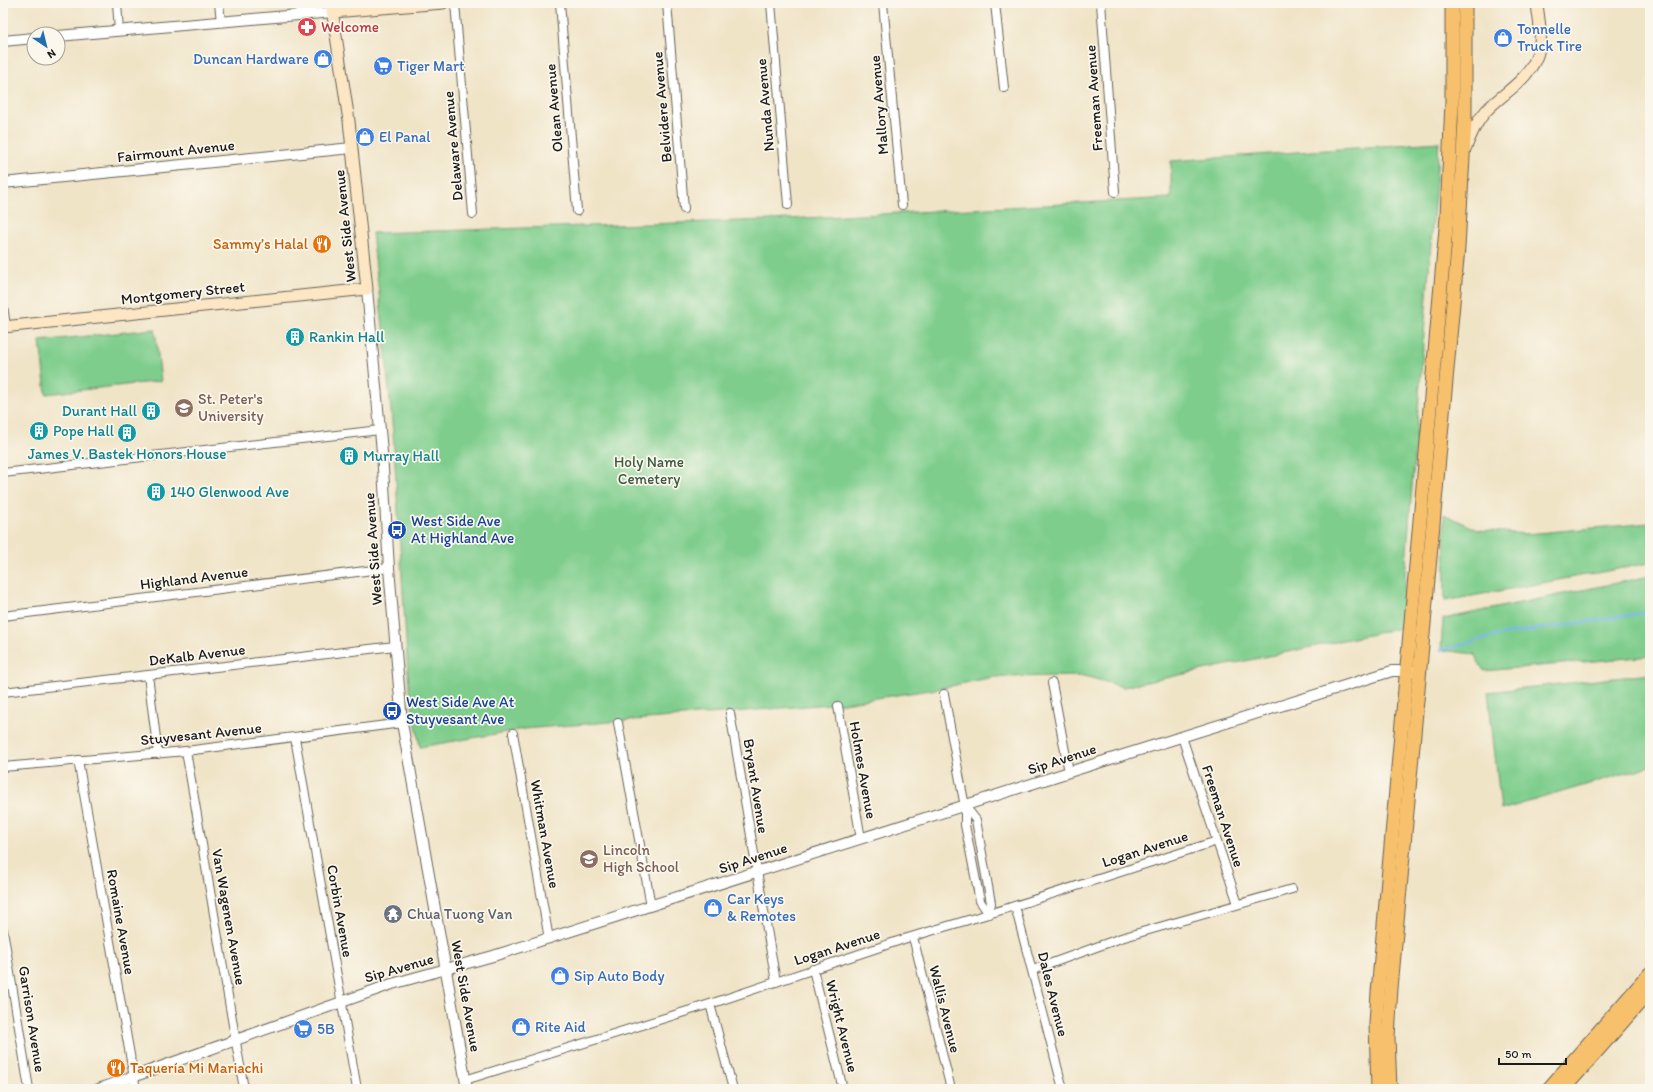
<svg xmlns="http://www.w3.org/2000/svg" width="1653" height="1092" font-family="Itim,sans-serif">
	<rect width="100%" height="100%" fill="#fbf7ec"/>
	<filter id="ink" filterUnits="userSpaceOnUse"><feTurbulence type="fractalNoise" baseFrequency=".025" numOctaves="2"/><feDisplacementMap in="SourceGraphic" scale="8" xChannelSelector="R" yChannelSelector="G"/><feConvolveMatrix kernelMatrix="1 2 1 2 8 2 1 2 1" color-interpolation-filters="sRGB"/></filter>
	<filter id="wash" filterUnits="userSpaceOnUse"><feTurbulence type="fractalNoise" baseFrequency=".012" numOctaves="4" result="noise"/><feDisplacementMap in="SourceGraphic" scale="16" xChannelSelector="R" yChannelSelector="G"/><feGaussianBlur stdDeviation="0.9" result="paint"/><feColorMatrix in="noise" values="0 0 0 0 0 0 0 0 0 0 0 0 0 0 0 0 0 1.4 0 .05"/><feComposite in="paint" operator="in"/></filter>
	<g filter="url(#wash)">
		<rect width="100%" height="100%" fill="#f0e4c7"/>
		<g fill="#7ecd8c" stroke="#4d7454">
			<path d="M 1439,142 L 1401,628 L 1123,687 L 1085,676 L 993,677 L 937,689 L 843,703 L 524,729 L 420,747 L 409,689 L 393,433 L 384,336 L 372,233 L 770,220 L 1171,198 L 1171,161 Z"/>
			<path d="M 155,329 L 161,381 L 46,394 L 40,341 Z"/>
			<path d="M 1444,514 L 1478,530 L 1526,534 L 1650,523 L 1650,563 L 1445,601 Z"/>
			<path d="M 1650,576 L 1650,656 L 1484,671 L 1474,654 L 1441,650 L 1443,619 Z"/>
			<path d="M 1650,674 L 1650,766 L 1501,810 L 1488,692 Z"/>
		</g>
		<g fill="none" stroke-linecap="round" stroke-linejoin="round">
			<path stroke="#7cb7ed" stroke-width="2.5" d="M 1441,650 L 1499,635 L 1650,612"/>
		</g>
	</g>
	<g filter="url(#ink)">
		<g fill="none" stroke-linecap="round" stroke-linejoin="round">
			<g stroke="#666258" stroke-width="10">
				<g id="minor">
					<path d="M 117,3 L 119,31"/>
					<path d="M 219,3 L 221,22"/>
					<path d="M 455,3 L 473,214"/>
					<path d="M 560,3 L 577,211"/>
					<path d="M 667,3 L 684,209"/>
					<path d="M 771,3 L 788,205"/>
					<path d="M 883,3 L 902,205"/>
					<path d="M 995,3 L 1004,88"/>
					<path d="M 1101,3 L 1115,192"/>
					<path d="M 3,305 L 6,327"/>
					<path d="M 3,473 L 380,430"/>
					<path d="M 3,616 L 389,568"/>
					<path d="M 148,675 L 158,754"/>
					<path d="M 1052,683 L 1069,772"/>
					<path d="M 3,692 L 395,646"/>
					<path d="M 944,694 L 962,791 L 965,806 L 976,820 L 991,903 L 989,914"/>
					<path d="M 838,706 L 861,839"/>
					<path d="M 730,713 L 776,982"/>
					<path d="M 618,723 L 651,906"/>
					<path d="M 513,733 L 549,939"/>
					<path d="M 1182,737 L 1238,904"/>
					<path d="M 295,738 L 357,1089"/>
					<path d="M 186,751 L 244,1089"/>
					<path d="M 78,760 L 136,1089"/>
					<path d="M 3,767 L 186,751 L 402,723"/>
					<path d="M 965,806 L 965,825 L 980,901 L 989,914"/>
					<path d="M 1015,906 L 1063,1089"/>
					<path d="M 3,930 L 29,1089"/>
					<path d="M 913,937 L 951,1089"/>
					<path d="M 813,969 L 843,1089"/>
					<path d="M 1033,970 L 1121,938 L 1292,889"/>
					<path d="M 710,1004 L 733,1089"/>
					<path d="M 465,1080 L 710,1004 L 904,939 L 1005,909 L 1217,841"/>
				</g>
			</g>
			<g stroke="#666258" stroke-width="12">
				<g id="tertiary">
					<path d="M 58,36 L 333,12"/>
					<path d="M 3,41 L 34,38"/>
					<path d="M 3,183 L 352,148"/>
					<path d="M 367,289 L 382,452 L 389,568 L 402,723 L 467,1089"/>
					<path d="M 99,1089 L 392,984 L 493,956 L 1069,772 L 1392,671 L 1413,671"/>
				</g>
			</g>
			<g stroke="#666258" stroke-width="13">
				<g id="secondary">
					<path d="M 333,12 L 443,3"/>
					<path d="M 1465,149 C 1471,135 1476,122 1486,111 C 1505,91 1532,79 1539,49 C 1543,35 1538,17 1537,3"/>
					<path d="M 3,327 L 367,289 L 349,121 L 331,3"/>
				</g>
			</g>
			<g stroke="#666258" stroke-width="15">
				<g id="trunk">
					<path d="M 1378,1089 L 1376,1024 L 1378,992 L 1447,217 L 1452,101 L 1452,3"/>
					<path d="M 1390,1089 L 1388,1037 L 1391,988 L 1458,248 L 1465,120 L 1465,3"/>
				</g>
			</g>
			<g stroke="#666258" stroke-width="16">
				<g id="motorway">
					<path d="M 1549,1089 L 1650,974"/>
					<path d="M 1563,1089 L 1650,990"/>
				</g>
			</g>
			<use href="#minor" stroke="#fff" stroke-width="8"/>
			<use href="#tertiary" stroke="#fff" stroke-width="10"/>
			<use href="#secondary" stroke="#fce6c4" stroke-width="11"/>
			<use href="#trunk" stroke="#f7c06c" stroke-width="13"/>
			<use href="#motorway" stroke="#f7c06c" stroke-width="14"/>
		</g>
	</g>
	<defs>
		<g id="pharmacy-disc" transform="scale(1)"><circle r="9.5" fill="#e0444e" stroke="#fbf7ec"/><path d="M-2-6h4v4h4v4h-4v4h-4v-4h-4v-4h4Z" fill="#fff"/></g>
		<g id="shop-disc" transform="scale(1)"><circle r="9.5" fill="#3f7fe0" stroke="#fbf7ec"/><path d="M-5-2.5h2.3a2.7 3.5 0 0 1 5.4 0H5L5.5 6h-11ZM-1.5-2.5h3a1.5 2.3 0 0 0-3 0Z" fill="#fff"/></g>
		<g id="supermarket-disc" transform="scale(1)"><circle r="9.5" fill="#3f7fe0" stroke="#fbf7ec"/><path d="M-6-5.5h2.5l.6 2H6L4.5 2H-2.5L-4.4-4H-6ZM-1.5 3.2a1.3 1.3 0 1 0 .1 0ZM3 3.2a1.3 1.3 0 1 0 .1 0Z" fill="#fff"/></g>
		<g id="restaurant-disc" transform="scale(1)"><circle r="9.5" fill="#e8710a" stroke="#fbf7ec"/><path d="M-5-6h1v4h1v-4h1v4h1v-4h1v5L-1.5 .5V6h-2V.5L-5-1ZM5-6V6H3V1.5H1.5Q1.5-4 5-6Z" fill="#fff"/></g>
		<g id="building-disc" transform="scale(1)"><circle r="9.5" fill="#0f9aa8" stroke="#fbf7ec"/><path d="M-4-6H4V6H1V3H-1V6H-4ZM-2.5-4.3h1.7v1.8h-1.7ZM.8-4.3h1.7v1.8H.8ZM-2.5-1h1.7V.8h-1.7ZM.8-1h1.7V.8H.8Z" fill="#fff"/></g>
		<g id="university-disc" transform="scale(1)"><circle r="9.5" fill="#8d6e63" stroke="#fbf7ec"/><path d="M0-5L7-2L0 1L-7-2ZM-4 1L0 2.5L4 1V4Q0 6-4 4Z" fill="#fff"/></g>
		<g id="bus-disc" transform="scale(1)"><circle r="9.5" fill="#1a4fb4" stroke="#fbf7ec"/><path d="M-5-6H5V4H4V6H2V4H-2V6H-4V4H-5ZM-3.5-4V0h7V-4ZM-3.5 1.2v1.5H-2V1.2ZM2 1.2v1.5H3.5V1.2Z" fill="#fff"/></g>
		<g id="school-disc" transform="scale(1)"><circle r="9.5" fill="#8d6e63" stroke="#fbf7ec"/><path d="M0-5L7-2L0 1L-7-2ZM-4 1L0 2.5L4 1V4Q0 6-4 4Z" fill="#fff"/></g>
		<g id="temple-disc" transform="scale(1)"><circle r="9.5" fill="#6b7280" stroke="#fbf7ec"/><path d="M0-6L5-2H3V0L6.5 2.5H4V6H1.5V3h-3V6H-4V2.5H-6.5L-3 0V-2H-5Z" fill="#fff"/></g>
	</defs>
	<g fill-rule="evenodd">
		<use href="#pharmacy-disc" x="307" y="27"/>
		<use href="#shop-disc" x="1503" y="38"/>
		<use href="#shop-disc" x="323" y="59"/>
		<use href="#supermarket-disc" x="383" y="66"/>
		<use href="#shop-disc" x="365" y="137"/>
		<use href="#restaurant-disc" x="322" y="244"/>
		<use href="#building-disc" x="295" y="337"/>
		<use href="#university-disc" x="184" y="408"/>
		<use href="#building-disc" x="151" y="411"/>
		<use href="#building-disc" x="39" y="431"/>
		<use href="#building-disc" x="127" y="433"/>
		<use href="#building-disc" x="349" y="456"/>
		<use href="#building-disc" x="156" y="492"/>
		<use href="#bus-disc" x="397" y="530"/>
		<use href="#bus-disc" x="392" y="711"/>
		<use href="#school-disc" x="589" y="859"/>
		<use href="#shop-disc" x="713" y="908"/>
		<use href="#temple-disc" x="393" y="914"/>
		<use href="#shop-disc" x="560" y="976"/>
		<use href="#shop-disc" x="521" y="1027"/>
		<use href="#supermarket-disc" x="303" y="1029"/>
		<use href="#restaurant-disc" x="116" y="1068"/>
	</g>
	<g text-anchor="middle" stroke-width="3.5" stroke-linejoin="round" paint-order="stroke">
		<g font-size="15" fill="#be3a42" stroke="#fbf7ec" text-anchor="start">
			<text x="321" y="32">Welcome</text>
		</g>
		<g font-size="15" fill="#366cbe" stroke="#fbf7ec" text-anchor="start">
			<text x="1517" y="34">Tonnelle<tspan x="1517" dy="17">Truck Tire</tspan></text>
			<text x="309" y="64" text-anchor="end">Duncan Hardware</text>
			<text x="397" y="71">Tiger Mart</text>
			<text x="379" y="142">El Panal</text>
			<text x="727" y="904">Car Keys<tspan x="727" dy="17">&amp; Remotes</tspan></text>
			<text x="574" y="981">Sip Auto Body</text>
			<text x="535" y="1032">Rite Aid</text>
			<text x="317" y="1034">5B</text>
		</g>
		<g font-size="15" fill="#1c1c1c" stroke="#fbf7ec">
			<text transform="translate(1094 98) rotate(-94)" y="5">Freeman Avenue</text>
			<text transform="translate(765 105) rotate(-95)" y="5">Nunda Avenue</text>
			<text transform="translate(879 105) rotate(-95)" y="5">Mallory Avenue</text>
			<text transform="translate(662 107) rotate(-95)" y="5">Belvidere Avenue</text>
			<text transform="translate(554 108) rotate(-95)" y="5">Olean Avenue</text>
			<text transform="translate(453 146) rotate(-95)" y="5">Delaware Avenue</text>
			<text transform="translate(176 151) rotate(-6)" y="5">Fairmount Avenue</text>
			<text transform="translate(345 226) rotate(-96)" y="5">West Side Avenue</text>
			<text transform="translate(183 293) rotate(-6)" y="5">Montgomery Street</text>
			<text transform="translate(373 549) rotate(-94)" y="5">West Side Avenue</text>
			<text transform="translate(194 578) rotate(-7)" y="5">Highland Avenue</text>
			<text transform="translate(197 655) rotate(-7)" y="5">DeKalb Avenue</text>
			<text transform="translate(201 734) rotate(-6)" y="5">Stuyvesant Avenue</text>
			<text transform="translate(1062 759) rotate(-18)" y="5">Sip Avenue</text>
			<text transform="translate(863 770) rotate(80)" y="5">Holmes Avenue</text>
			<text transform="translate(756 786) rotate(81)" y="5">Bryant Avenue</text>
			<text transform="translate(1223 816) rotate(72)" y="5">Freeman Avenue</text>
			<text transform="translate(545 834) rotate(80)" y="5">Whitman Avenue</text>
			<text transform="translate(1145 849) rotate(-18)" y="5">Logan Avenue</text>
			<text transform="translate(753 858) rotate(-18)" y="5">Sip Avenue</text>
			<text transform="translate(340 911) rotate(80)" y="5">Corbin Avenue</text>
			<text transform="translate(229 917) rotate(80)" y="5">Van Wagenen Avenue</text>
			<text transform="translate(121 922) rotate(80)" y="5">Romaine Avenue</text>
			<text transform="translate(837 947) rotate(-18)" y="5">Logan Avenue</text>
			<text transform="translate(399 968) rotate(-16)" y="5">Sip Avenue</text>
			<text transform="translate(1053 994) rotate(76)" y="5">Dales Avenue</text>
			<text transform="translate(466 996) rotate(80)" y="5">West Side Avenue</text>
			<text transform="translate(945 1009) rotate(76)" y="5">Wallis Avenue</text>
			<text transform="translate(32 1019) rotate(81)" y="5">Garrison Avenue</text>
			<text transform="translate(842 1026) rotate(76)" y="5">Wright Avenue</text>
		</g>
		<g font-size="15" fill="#c56008" stroke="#fbf7ec" text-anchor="end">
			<text x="308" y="249">Sammy’s Halal</text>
			<text x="130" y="1073" text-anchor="start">Taquería Mi Mariachi</text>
		</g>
		<g font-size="15" fill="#0d838f" stroke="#fbf7ec" text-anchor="start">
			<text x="309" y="342">Rankin Hall</text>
			<text x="137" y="416" text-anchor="end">Durant Hall</text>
			<text x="53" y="436">Pope Hall</text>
			<text x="127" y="459" text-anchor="middle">James V. Bastek Honors House</text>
			<text x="363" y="461">Murray Hall</text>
			<text x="170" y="497">140 Glenwood Ave</text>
		</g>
		<g font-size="15" fill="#785e54" stroke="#fbf7ec" text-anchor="start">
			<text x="198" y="404">St. Peter's<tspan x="198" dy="17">University</tspan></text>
			<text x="603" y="855">Lincoln<tspan x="603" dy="17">High School</tspan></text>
		</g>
		<g font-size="15" fill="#3e5a43" stroke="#fbf7ec">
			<text x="649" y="467">Holy Name<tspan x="649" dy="17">Cemetery</tspan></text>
		</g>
		<g font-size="15" fill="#164399" stroke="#fbf7ec" text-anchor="start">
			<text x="411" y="526">West Side Ave<tspan x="411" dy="17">At Highland Ave</tspan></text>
			<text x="406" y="707">West Side Ave At<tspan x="406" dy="17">Stuyvesant Ave</tspan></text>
		</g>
		<g font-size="15" fill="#5b616d" stroke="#fbf7ec" text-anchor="start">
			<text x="407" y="919">Chua Tuong Van</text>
		</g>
	</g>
	<rect width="1653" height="1092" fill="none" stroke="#fbf7ec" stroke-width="16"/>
	<g transform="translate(46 46) rotate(145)"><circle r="19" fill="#fbf7ec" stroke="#a29f99"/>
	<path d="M0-3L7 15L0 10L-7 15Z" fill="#1f6fb2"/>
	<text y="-6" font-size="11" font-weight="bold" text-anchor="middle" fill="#1c1c1c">N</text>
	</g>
	<path d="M1499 1058v6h67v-6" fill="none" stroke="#1c1c1c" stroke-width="2"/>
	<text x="1505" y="1058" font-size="12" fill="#1c1c1c" stroke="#fbf7ec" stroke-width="3" paint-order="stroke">50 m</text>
</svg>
